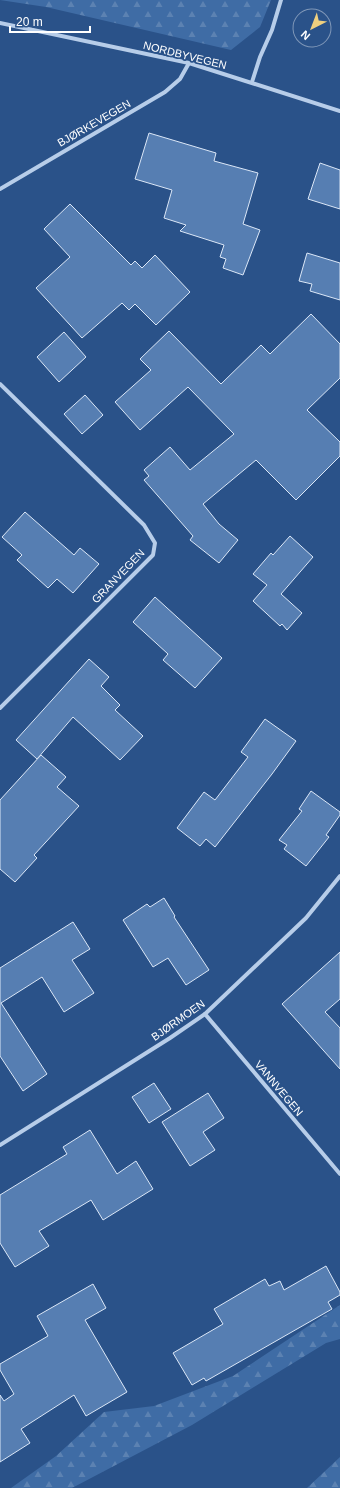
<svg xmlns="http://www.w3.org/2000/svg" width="340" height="1488" font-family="Arial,sans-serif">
	<defs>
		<pattern id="forest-firs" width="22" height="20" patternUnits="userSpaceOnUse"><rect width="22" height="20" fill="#3f6ca5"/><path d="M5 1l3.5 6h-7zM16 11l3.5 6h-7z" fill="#5c82b2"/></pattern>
	</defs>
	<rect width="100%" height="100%" fill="#2a5289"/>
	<g fill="url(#forest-firs)">
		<path d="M 0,0 L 271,0 L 260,27 L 231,50 L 46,7 Z"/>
		<path d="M 340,1305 L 340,1339 L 326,1343 L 192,1425 L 72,1488 L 11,1488 L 56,1456 L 104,1412 L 154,1406 L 233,1376 Z"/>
		<path d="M 340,1457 L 340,1488 L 307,1488 Z"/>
	</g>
	<g fill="#567eb2" stroke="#dbe7f7">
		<path d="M 149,133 L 216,153 L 214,161 L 258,173 L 243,224 L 260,230 L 243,275 L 223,268 L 226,259 L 220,257 L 224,245 L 180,231 L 186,225 L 164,218 L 172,190 L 135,179 Z"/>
		<path d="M 320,163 L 340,170 L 340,209 L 308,199 Z"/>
		<path d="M 70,204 L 131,265 L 135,261 L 142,268 L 155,255 L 190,292 L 156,325 L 135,304 L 129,310 L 122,303 L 82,338 L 36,288 L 70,257 L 44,229 Z"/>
		<path d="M 307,253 L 340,263 L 340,300 L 310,291 L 312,284 L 299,281 Z"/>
		<path d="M 311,314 L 340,344 L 340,378 L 307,410 L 340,442 L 340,456 L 296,500 L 256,460 L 203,504 L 219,524 L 238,540 L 219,563 L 190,540 L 193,536 L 144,480 L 149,476 L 144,470 L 170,447 L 190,470 L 234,434 L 188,387 L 140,430 L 115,402 L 151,370 L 140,359 L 169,331 L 221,384 L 261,345 L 270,354 Z"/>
		<path d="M 64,332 L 86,357 L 59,382 L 37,357 Z"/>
		<path d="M 85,395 L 103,415 L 82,434 L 64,414 Z"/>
		<path d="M 25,512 L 74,555 L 80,548 L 99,564 L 73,593 L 57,579 L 48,588 L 17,560 L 22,555 L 2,537 Z"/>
		<path d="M 290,536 L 313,557 L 281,594 L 302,613 L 287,630 L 282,624 L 280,626 L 253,601 L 267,585 L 253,574 L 271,553 L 273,555 Z"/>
		<path d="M 155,597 L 222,658 L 195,688 L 163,660 L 168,654 L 133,622 Z"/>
		<path d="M 89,659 L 109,677 L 101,686 L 120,705 L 115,710 L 143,736 L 120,760 L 73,717 L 37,759 L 16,740 Z"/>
		<path d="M 265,719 L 296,741 L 272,774 L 215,847 L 206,839 L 200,846 L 177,828 L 204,792 L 215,800 L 248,757 L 241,752 Z"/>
		<path d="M 41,755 L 66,777 L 57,787 L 79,806 L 34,855 L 37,858 L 15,882 L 0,869 L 0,800 Z"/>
		<path d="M 311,791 L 340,812 L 340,815 L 326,835 L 329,837 L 306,866 L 284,849 L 287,845 L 279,840 L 302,811 L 299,809 Z"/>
		<path d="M 164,898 L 175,916 L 174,917 L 209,970 L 186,985 L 168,958 L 153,967 L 123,920 L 147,904 L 150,907 Z"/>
		<path d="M 73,922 L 90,949 L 72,960 L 94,993 L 64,1012 L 42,977 L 1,1003 L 47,1074 L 23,1091 L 0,1056 L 0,968 Z"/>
		<path d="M 340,952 L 340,999 L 325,1012 L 340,1028 L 340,1069 L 282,1004 Z"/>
		<path d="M 154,1083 L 171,1109 L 149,1123 L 132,1097 Z"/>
		<path d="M 208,1093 L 224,1118 L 203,1132 L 215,1150 L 190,1166 L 162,1122 Z"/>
		<path d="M 90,1130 L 117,1174 L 136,1161 L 153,1189 L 103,1220 L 91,1200 L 39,1231 L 49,1246 L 15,1267 L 0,1243 L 0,1195 L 67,1154 L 63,1147 Z"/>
		<path d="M 326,1266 L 340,1292 L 340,1295 L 328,1302 L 332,1309 L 206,1381 L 204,1378 L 192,1385 L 173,1353 L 223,1324 L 214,1309 L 265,1279 L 269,1286 L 280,1281 L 284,1290 Z"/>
		<path d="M 93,1284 L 106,1308 L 85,1320 L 127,1392 L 86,1416 L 74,1395 L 21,1429 L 30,1443 L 0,1462 L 0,1395 L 4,1401 L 14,1394 L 0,1370 L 0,1364 L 48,1336 L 37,1316 Z"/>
	</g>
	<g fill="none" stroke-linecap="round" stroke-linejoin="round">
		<g stroke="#b7cde9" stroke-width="4">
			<path d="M 0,23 L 189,63 L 340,111"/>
			<path d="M 252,82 L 260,57 L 272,30 L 281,0"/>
			<path d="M 0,189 L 165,92 L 180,79 L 189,63"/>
			<path d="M 0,384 L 144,525 L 155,543 L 153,555 L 0,708"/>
			<path d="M 205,1014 L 340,1174"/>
			<path d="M 0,1145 L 170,1038 L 205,1014 L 306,918 L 340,876"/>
		</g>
	</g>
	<g text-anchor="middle" stroke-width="3.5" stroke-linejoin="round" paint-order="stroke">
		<g font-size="11" fill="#fff" stroke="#2a5289">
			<text transform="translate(185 55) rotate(14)" y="4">NORDBYVEGEN</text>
			<text transform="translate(94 123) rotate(-30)" y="4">BJØRKEVEGEN</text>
			<text transform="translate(118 576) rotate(-46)" y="4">GRANVEGEN</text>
			<text transform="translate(178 1020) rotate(-35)" y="4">BJØRMOEN</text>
			<text transform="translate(279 1088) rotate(50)" y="4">VANNVEGEN</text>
		</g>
	</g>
	<g transform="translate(312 28) rotate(222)"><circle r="19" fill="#2a5289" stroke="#7f97b8"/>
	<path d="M0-3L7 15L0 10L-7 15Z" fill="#efd07f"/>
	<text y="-6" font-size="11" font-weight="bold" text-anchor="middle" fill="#ffffff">N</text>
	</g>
	<path d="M10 26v6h80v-6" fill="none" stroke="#ffffff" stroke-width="2"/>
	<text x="16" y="26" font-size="12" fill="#ffffff" stroke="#2a5289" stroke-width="3" paint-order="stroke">20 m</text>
</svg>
